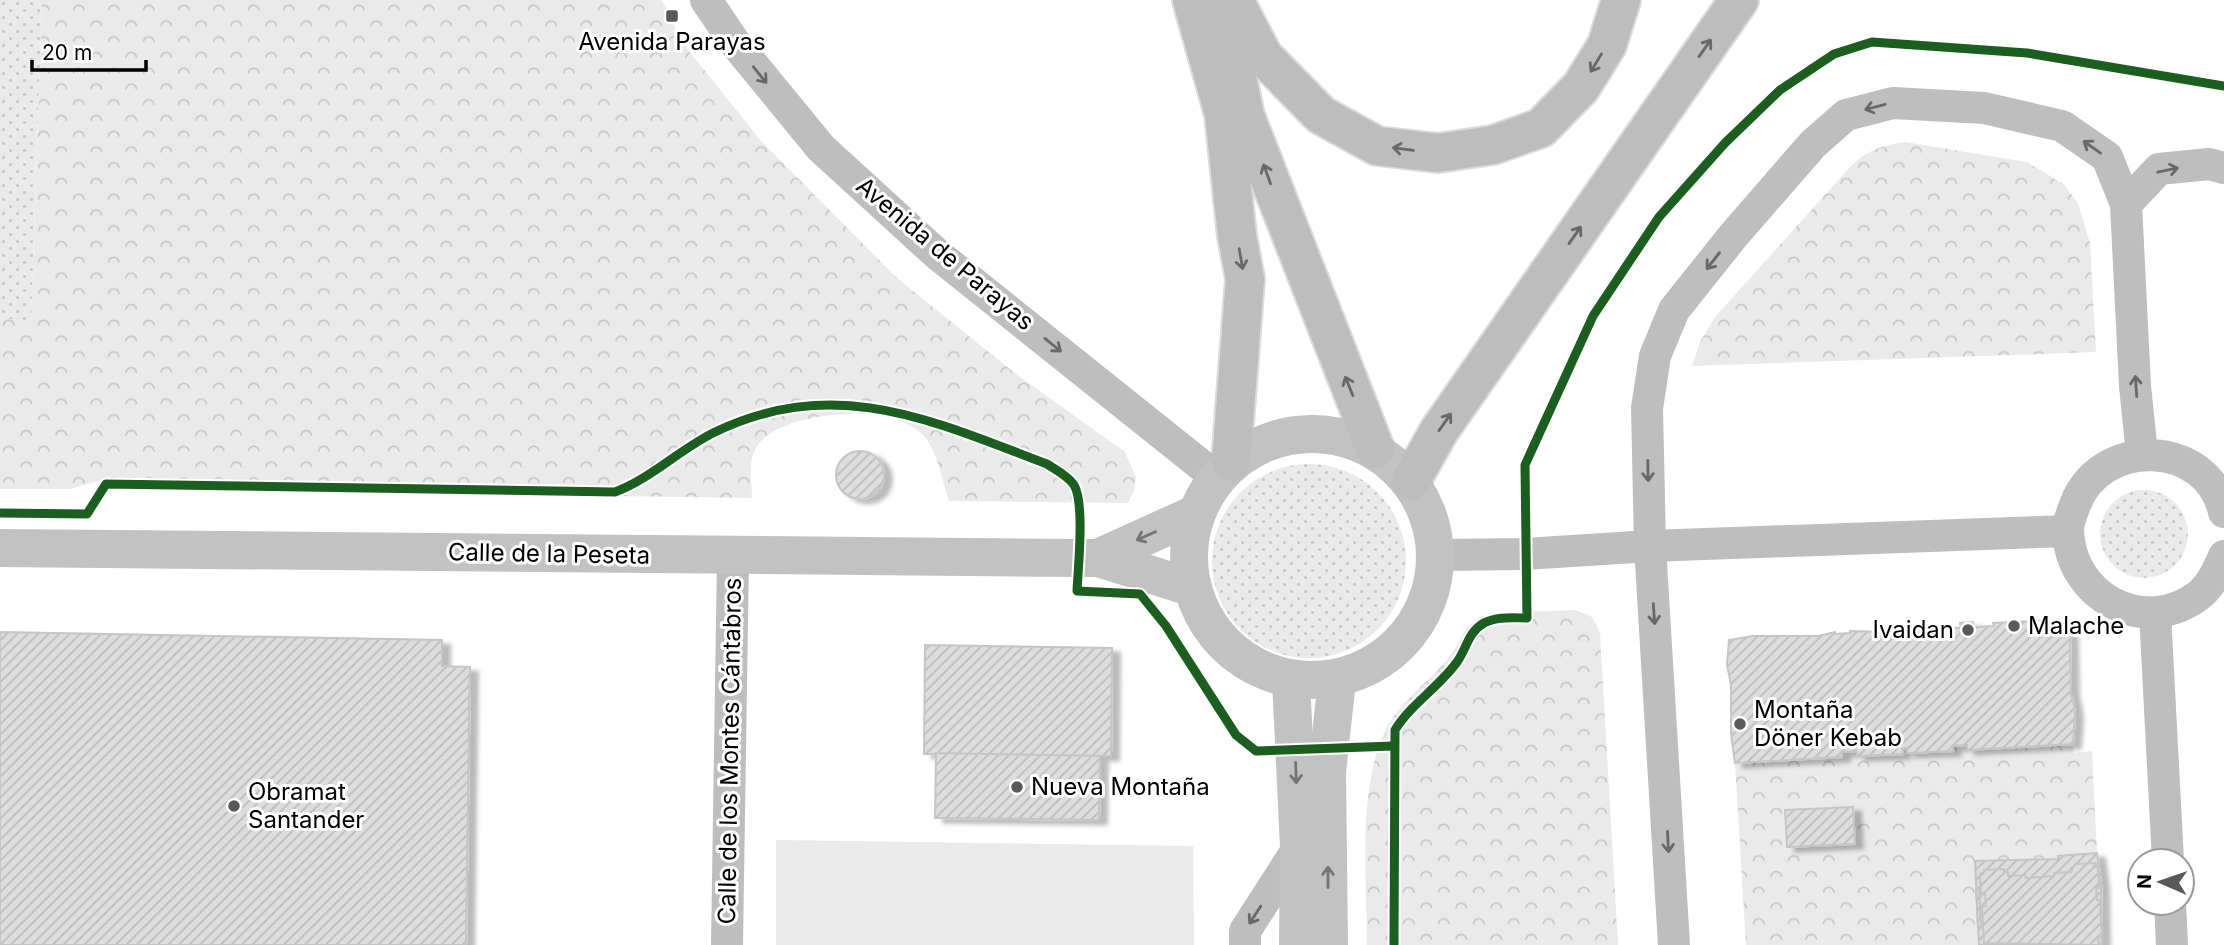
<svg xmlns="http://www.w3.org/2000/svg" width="2224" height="945" font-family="Inter,sans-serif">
	<defs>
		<pattern id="park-crowns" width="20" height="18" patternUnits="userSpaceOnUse" patternTransform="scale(1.75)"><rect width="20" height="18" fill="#eaeaea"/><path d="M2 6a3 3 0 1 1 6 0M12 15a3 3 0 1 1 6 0" fill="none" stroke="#c7c7c7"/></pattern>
		<pattern id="garden-dots" width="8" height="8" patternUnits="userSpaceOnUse" patternTransform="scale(1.75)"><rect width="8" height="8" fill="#eaeaea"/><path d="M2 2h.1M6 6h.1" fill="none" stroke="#c7c7c7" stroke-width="1.8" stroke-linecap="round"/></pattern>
		<pattern id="building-hatch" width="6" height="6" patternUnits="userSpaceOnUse" patternTransform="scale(1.75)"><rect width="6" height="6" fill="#ddd"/><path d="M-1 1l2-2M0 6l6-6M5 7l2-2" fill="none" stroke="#bcbcbc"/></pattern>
		<filter id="shadow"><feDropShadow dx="8" dy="4.5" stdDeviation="2" flood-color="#0004"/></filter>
	</defs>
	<rect width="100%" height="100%" fill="#fff"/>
	<path fill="#eaeaea" d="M 776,840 L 1193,846 L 1194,945 L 776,945 Z"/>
	<g fill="url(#park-crowns)">
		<path d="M 42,0 L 661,0 L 672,16 L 677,36 L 762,142 L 897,278 L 1016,374 L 1125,452 L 1136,477 L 1134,491 L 1128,503 L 949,501 C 943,483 936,447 923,435 C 917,428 899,419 890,417 C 857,409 772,415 755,450 C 748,463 752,484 752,498 L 615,496 L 607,486 L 580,485 L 101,480 L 70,489 L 0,489 L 0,317 L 31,322 Z"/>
		<path d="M 1905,142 L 2027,162 L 2063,184 L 2078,203 L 2090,243 L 2096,352 L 1692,366 L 1700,342 L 1715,317 L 1849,168 C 1866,151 1882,145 1905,142 Z"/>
		<path d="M 1576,610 L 1592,617 L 1600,633 L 1618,945 L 1367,945 C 1367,880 1357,787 1386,729 C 1399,703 1427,683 1446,661 C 1464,641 1461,621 1492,613 Z"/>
		<path d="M 2073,744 L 2074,753 L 2092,751 L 2097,853 L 2058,859 L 1975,861 L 1979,945 L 1746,945 L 1735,763 L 1842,757 L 1842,752 L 1857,751 L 1858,756 L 1902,754 L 1902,749 L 1907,748 L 1908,753 L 1952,751 L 1952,746 L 1967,745 L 1968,750 Z"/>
	</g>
	<g fill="url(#garden-dots)">
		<path d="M 0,0 L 42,0 L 31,323 L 0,317 Z"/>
		<circle cx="1309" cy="561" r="97"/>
		<circle cx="2144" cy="534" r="44"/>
	</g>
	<g fill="url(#building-hatch)" stroke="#c5c5c5" stroke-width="2" filter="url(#shadow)">
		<circle cx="860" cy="475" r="24"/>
		<path d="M 2056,620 L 2056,622 L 2067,622 L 2067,633 L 2070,633 L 2071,695 L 2073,699 L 2075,715 L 2073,744 L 1967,750 L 1967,745 L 1952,746 L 1953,751 L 1907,753 L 1907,748 L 1905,748 L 1902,749 L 1903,754 L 1858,756 L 1857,751 L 1842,752 L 1842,757 L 1735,763 L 1731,734 L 1731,685 L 1727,664 L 1729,640 L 1753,636 L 1818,636 L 1835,632 L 1835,634 L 1850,633 L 1850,631 L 1883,632 L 1883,630 L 1896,629 L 1896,631 L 1900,631 L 1901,628 L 1913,628 L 1913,630 L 1933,629 L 1934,627 L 1961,628 L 1960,623 L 1973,622 L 1974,627 L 1977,627 L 1994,626 L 1993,623 Z"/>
		<path d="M 0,632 L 442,640 L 442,666 L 470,667 L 466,945 L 0,945 Z"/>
		<path d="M 925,645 L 1112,648 L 1111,756 L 924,754 Z"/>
		<path d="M 936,753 L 1100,756 L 1099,820 L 935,818 Z"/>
		<path d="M 1853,807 L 1855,844 L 1787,847 L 1785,810 Z"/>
		<path d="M 2097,853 L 2101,883 L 2102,945 L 1979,945 L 1975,861 L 2058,859 L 2058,856 Z"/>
		<path d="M 2095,863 L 2095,867 L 2098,867 L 2099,888 L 2096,887 L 2097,900 L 2100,900 L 2101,921 L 2102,937 L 2098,937 L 2099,945 L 1984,943 L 1982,907 L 1986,906 L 1985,894 L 1981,894 L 1980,877 L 1980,874 L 1984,873 L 1984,870 L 2004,869 L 2004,873 L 2008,872 L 2008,876 L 2025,875 L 2026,878 L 2054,876 L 2054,873 L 2071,872 L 2075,864 Z"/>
		<path d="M 1976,890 L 1979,890 L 1981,927 L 1978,927 Z"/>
	</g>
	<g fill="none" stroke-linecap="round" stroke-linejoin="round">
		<g stroke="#dbdbdb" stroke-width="42">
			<g id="highway">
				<path d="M 1192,0 L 1224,114 L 1237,236 L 1245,279 L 1231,462"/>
				<path d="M 1234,0 L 1263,56 L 1321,115 L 1377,146 L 1438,153 L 1493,145 L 1541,128 L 1581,87 L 1607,45 L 1621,0"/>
				<path d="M 1222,5 L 1245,116 L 1375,449"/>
				<path d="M 1411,481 L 1439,431 L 1739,0"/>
			</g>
		</g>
		<g stroke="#bebebe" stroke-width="32">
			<path d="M 706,0 L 735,43 L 821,148 L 937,254 L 1216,477"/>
			<path d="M 2126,204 L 2159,169 L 2209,164 L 2224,168"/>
			<path d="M 2224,512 C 2208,439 2100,436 2075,505 C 2072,513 2068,522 2068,530 C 2070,598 2144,636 2198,596 C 2211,586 2218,571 2224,556"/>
			<path d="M 1436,555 L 1525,554 L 1650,546 L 2068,531"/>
			<path d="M 2155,613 L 2168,861"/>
			<path d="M 2170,903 L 2172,945"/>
			<path d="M 727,945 L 733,556"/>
			<path d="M 1245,945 L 1245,931 L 1299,847"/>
			<path d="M 1674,945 L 1650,546 L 1647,408 L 1655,356 L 1674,310 L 1733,236 L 1813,144 L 1846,115 L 1893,103 L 1984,108 L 2062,126 L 2107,157 L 2126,204 L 2135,386 L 2142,454"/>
		</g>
		<g stroke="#c2c2c2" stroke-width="38">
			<circle cx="1312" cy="557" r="123"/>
			<path d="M 0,548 L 1078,558 L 1098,558 L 1193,588"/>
			<path d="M 1098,558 L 1195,514"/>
			<path d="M 1291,680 L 1299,847 L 1298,945"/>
			<path d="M 1329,945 L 1327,772 L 1337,680"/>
		</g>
		<use href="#highway" stroke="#bdbdbd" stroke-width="38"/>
		<g stroke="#fff" stroke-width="13">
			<g id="cycleway">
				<path d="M 0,513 L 87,514 L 106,484 L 615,492 C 652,478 680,449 715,432 C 836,374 933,421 1047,464 C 1056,470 1068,476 1074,485 C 1085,503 1078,568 1077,591 L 1140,594 L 1166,626 L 1236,735 L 1256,751 L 1393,746"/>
				<path d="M 1394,945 L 1395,730 C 1411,704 1439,687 1457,662 C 1467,648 1468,632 1484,623 C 1497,616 1514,618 1527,618 L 1525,465 L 1593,316 L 1659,217 L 1725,143 L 1780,90 L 1834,54 L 1872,42 L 2027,53 L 2224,86"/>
			</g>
		</g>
		<use href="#cycleway" stroke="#1b5e20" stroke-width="9"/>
	</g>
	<defs><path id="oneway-shaft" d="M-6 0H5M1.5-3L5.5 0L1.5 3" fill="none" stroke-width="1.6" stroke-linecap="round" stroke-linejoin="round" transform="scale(1.75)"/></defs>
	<g stroke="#686868">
		<use href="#oneway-shaft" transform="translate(1705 48) rotate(-55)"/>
		<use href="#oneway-shaft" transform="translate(1596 63) rotate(121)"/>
		<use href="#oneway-shaft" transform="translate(760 75) rotate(51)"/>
		<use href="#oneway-shaft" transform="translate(1875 107) rotate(165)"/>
		<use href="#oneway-shaft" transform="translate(2092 147) rotate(-145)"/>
		<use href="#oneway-shaft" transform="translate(1403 149) rotate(-173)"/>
		<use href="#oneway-shaft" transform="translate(2168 170) rotate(-12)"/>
		<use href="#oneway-shaft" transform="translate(1267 174) rotate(-110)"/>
		<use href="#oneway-shaft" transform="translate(1575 235) rotate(-55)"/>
		<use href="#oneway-shaft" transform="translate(1241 259) rotate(80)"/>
		<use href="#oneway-shaft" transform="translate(1713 261) rotate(128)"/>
		<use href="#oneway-shaft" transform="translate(1053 345) rotate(39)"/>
		<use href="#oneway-shaft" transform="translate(1349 386) rotate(-112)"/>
		<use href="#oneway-shaft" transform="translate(2136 386) rotate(-94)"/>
		<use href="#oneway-shaft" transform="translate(1445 422) rotate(-55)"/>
		<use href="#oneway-shaft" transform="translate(1648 471) rotate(89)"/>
		<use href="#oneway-shaft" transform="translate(1654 614) rotate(86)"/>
		<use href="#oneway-shaft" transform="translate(1668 842) rotate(87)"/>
		<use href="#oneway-shaft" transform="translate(1255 915) rotate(123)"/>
	</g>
	<g stroke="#747474">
		<use href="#oneway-shaft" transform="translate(1146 536) rotate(156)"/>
		<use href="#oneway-shaft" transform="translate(1296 773) rotate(88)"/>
		<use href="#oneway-shaft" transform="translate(1328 877) rotate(-90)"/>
	</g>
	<g fill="#595959" stroke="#fff" stroke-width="2.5">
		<rect x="665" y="9" width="14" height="14" rx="3.5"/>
		<circle cx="2014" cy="626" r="7"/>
		<circle cx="1968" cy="630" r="7"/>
		<circle cx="1740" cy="724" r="7"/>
		<circle cx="1017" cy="787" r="7"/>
		<circle cx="234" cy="806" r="7"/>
	</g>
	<g text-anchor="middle" stroke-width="6" stroke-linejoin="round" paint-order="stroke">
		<g font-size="24" fill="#000" stroke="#fff" text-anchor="start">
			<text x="672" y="50" text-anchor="middle">Avenida Parayas</text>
			<text x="2028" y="634">Malache</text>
			<text x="1954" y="638" text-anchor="end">Ivaidan</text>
			<text x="1754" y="718">Montaña<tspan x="1754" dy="28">Döner Kebab</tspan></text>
			<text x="1031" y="795">Nueva Montaña</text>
			<text x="248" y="800">Obramat<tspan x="248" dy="28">Santander</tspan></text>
		</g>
		<g font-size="24" fill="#000" stroke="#fff">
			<text transform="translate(945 254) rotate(40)" y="8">Avenida de Parayas</text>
			<text transform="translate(549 554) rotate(1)" y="8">Calle de la Peseta</text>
			<text transform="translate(730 751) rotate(-89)" y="8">Calle de los Montes Cántabros</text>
		</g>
	</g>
	<g transform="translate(2161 882) rotate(272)"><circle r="33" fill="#ffffff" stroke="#999999" stroke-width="2"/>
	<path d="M0-5L12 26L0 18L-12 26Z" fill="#595959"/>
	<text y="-10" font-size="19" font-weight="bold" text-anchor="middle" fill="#000000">N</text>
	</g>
	<path d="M32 60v10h114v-10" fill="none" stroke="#000000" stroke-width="3.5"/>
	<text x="42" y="60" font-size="21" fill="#000000" stroke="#ffffff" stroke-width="5" paint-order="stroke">20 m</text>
</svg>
